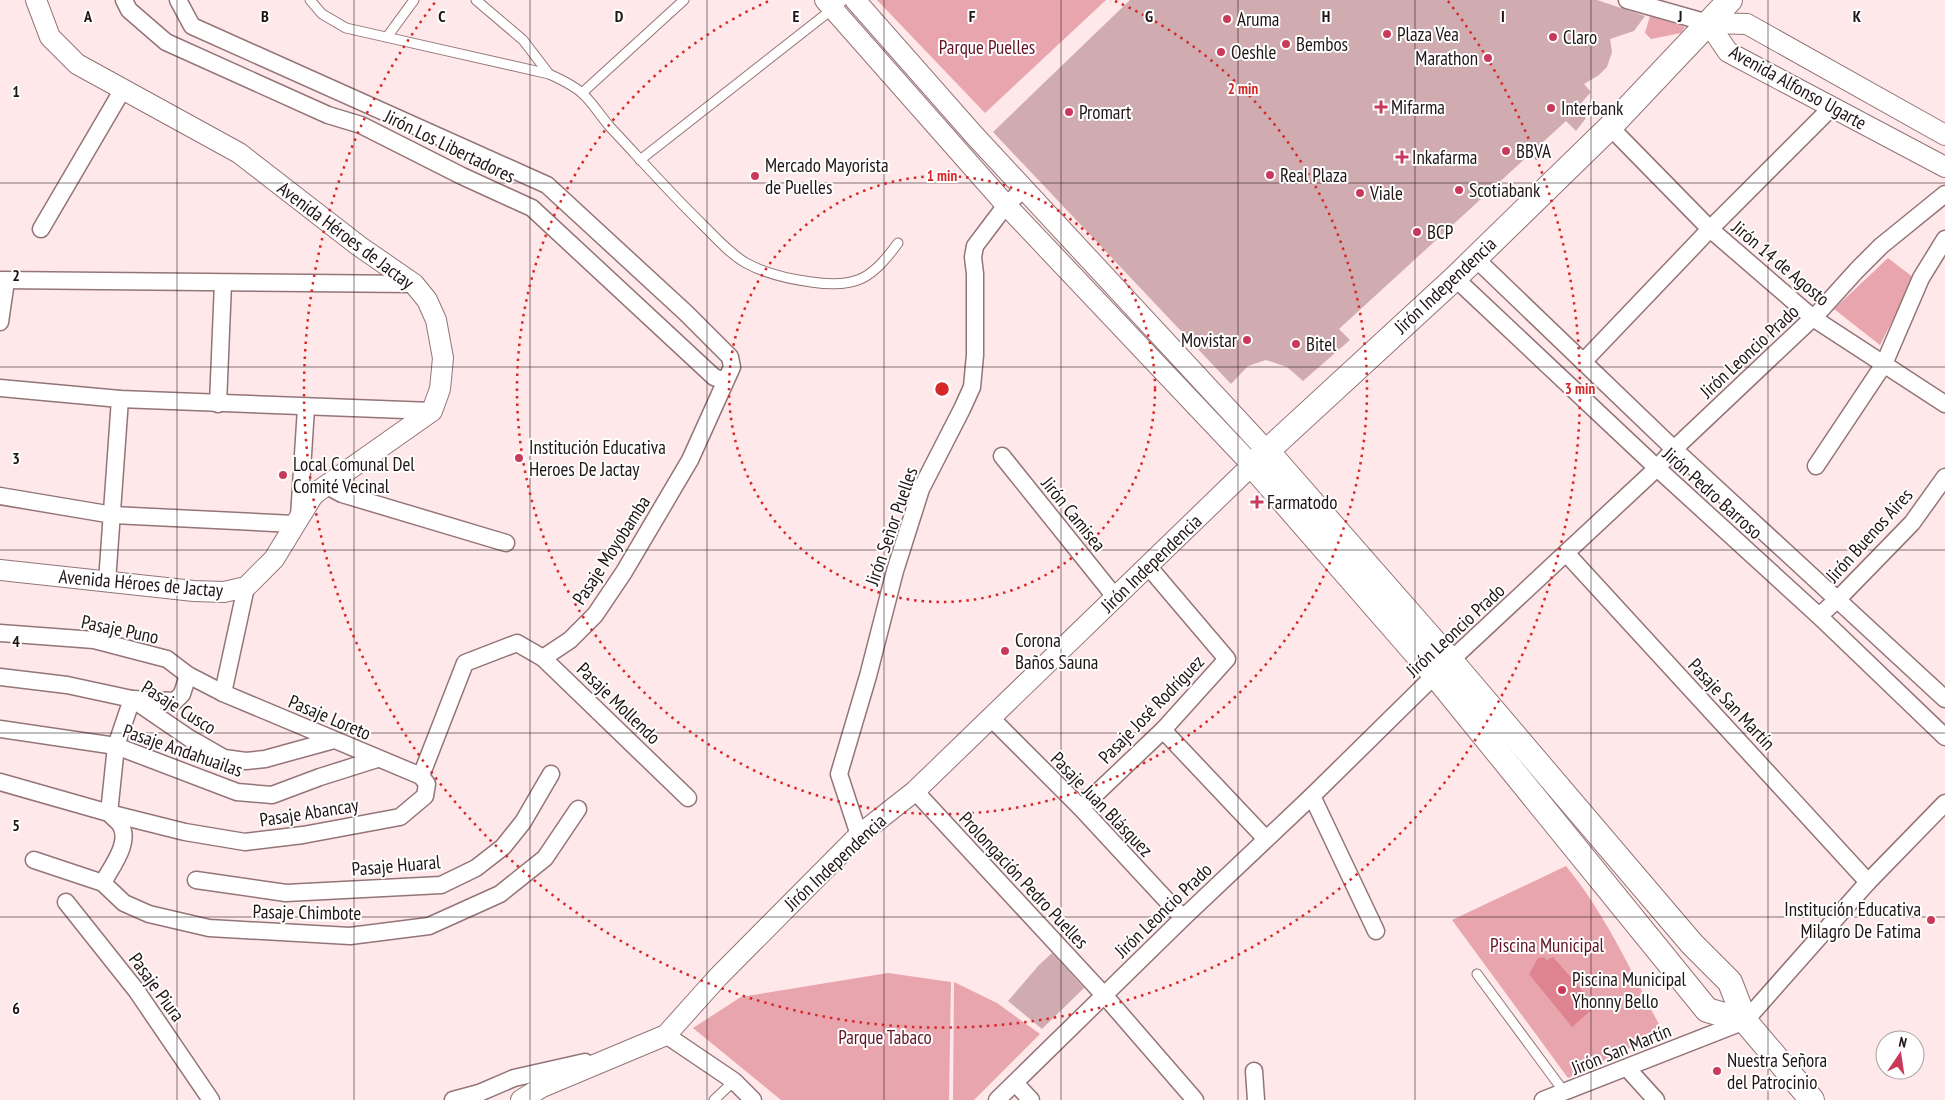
<svg xmlns="http://www.w3.org/2000/svg" width="1945" height="1100" font-family="'PT Sans Narrow',sans-serif">
	<rect width="100%" height="100%" fill="#fee8e9"/>
	<g fill="#e9a5ad">
		<path d="M 877,0 L 1106,0 L 985,113 Z"/>
		<path d="M 1650,16 L 1685,27 L 1681,33 L 1651,39 L 1645,33 Z"/>
		<path d="M 1888,258 L 1914,278 L 1880,345 L 1834,309 Z"/>
		<path d="M 1566,866 C 1607,916 1633,975 1663,1032 L 1568,1078 L 1452,920 Z"/>
		<path d="M 888,973 L 951,982 L 949,1100 L 781,1100 L 693,1028 L 741,997 Z"/>
		<path d="M 954,982 L 997,1003 L 1040,1034 L 974,1100 L 953,1100 Z"/>
	</g>
	<path fill="#de8490" d="M 1544,957 L 1547,960 L 1553,957 L 1596,1006 L 1572,1027 L 1529,974 L 1538,958 Z"/>
	<g fill="#d0acb0">
		<path d="M 1130,0 L 1597,0 L 1645,16 L 1634,31 L 1610,39 L 1612,52 L 1607,67 L 1599,75 L 1584,84 L 1591,92 L 1576,109 L 1586,118 L 1576,131 L 1566,121 L 1339,329 L 1350,340 L 1303,381 L 1287,367 L 1266,360 L 1248,366 L 1231,384 L 993,132 Z"/>
		<path d="M 1052,953 L 1084,988 L 1042,1029 L 1008,1001 L 1039,965 Z"/>
	</g>
	<g fill="none" stroke-linecap="round" stroke-linejoin="round">
		<g stroke="#947477" stroke-width="11">
			<g id="service">
				<path d="M 310,0 L 322,14 L 346,28 L 549,74 C 560,79 573,85 582,93 C 593,103 601,117 611,128 C 642,161 671,194 703,225 C 716,238 730,254 746,263 C 766,274 789,279 811,282 C 857,289 872,278 898,243"/>
				<path d="M 476,0 L 523,40 L 549,74"/>
				<path d="M 387,37 L 414,0"/>
				<path d="M 582,93 L 684,0"/>
				<path d="M 640,160 L 844,0"/>
				<path d="M 1477,974 L 1565,1093"/>
				<path d="M 714,1100 L 734,1081"/>
			</g>
		</g>
		<g stroke="#947477" stroke-width="19">
			<g id="minor">
				<path d="M 124,0 L 129,10 L 166,42 L 328,115 L 361,125 L 462,176 L 532,208 L 714,377 L 725,381"/>
				<path d="M 178,0 L 192,26 L 547,185 L 686,313 L 730,357 L 732,367 L 690,460 L 624,572 L 595,615 L 570,640 L 543,658"/>
				<path d="M 1627,0 L 1708,23"/>
				<path d="M 1610,127 L 1710,229 L 1813,318 L 1945,404"/>
				<path d="M 41,229 L 123,89"/>
				<path d="M 1475,258 L 1674,449 L 1945,699"/>
				<path d="M 1455,278 L 1657,468 L 1819,616 L 1945,737"/>
				<path d="M 0,280 L 414,284"/>
				<path d="M 0,322 L 6,281"/>
				<path d="M 1583,362 L 1710,229 L 1832,107"/>
				<path d="M 0,388 L 120,399 L 432,411"/>
				<path d="M 218,404 L 223,283"/>
				<path d="M 1002,456 L 1116,598"/>
				<path d="M 1816,466 L 1884,364 L 1921,278 L 1945,239"/>
				<path d="M 325,485 L 342,494 L 506,543"/>
				<path d="M 0,496 L 113,515 L 294,524"/>
				<path d="M 299,517 L 306,408"/>
				<path d="M 1566,553 L 1868,882"/>
				<path d="M 107,582 L 120,399"/>
				<path d="M 1819,616 L 1838,599 L 1912,523 L 1945,477"/>
				<path d="M 0,633 L 94,640 L 167,659 L 188,675 L 223,693 L 421,776"/>
				<path d="M 0,677 L 67,685 L 132,699 L 189,738 L 224,758 L 246,761 L 265,759 L 334,740"/>
				<path d="M 223,693 L 246,587"/>
				<path d="M 991,718 L 1081,808 L 1183,918"/>
				<path d="M 0,729 L 116,746 L 237,792 L 272,795 L 320,777 L 377,759"/>
				<path d="M 1163,730 L 1266,839"/>
				<path d="M 421,776 L 465,663 L 517,643 L 543,658 L 688,798"/>
				<path d="M 0,782 L 109,813 L 185,832 L 245,842 L 303,835 L 400,817 L 425,796 L 427,784 L 421,776"/>
				<path d="M 915,791 L 1104,995 L 1195,1100"/>
				<path d="M 1312,796 L 1376,931"/>
				<path d="M 1081,808 L 1163,730 L 1227,659 L 1148,566"/>
				<path d="M 859,835 L 839,774 L 868,676 L 895,571 L 921,489 L 962,409 L 972,387 L 975,355 L 975,274 L 973,257 L 975,246 L 1006,205 L 1024,189"/>
				<path d="M 34,860 L 103,883 L 124,903 L 149,914 L 209,928 L 350,936 L 429,926 L 500,894 L 545,858 L 578,809"/>
				<path d="M 196,880 L 286,893 L 441,885 L 476,868 L 503,847 L 523,822 L 551,774"/>
				<path d="M 103,883 C 111,867 132,842 120,824 C 117,820 112,817 109,813 L 116,746 L 132,699 L 175,701 L 182,694 L 188,675"/>
				<path d="M 66,902 L 136,990 L 211,1100"/>
				<path d="M 666,1035 L 734,1081 L 753,1100"/>
				<path d="M 1627,1068 L 1656,1100"/>
				<path d="M 1254,1071 L 1256,1100"/>
				<path d="M 1015,1083 L 1031,1100"/>
				<path d="M 453,1100 L 479,1093 L 514,1078 L 585,1062"/>
				<path d="M 997,1100 L 1183,918 L 1312,796 L 1435,675 L 1657,468 L 1674,449 L 1819,312 L 1857,270 L 1881,246 L 1945,194"/>
				<path d="M 1543,1100 L 1745,1021 L 1868,882 L 1945,803"/>
			</g>
		</g>
		<g stroke="#947477" stroke-width="22">
			<g id="tertiary">
				<path d="M 855,0 L 975,136 L 1267,451"/>
				<path d="M 1708,23 L 1728,52 L 1945,167"/>
				<path d="M 1708,23 L 1747,24 L 1945,135"/>
				<path d="M 0,570 L 194,591 L 224,592 L 246,587 L 274,559 L 312,497 L 317,492 L 432,411 L 440,389 L 443,358 L 436,320 L 427,300 L 414,284 L 359,246 L 239,153 L 77,64 L 50,37 L 36,0"/>
				<path d="M 521,1100 L 542,1087 L 666,1035 L 718,977 L 859,835 L 915,791 L 1252,465 L 1006,205 L 825,0"/>
			</g>
		</g>
		<g stroke="#947477" stroke-width="26">
			<g id="secondary">
				<path d="M 1730,0 L 1610,127 L 1455,278 L 1252,465 L 1435,675 L 1707,1010 L 1745,1021"/>
				<path d="M 1267,451 L 1451,661 L 1692,944 L 1730,982 L 1745,1021 L 1812,1100"/>
			</g>
		</g>
		<use href="#service" stroke="#fff" stroke-width="9"/>
		<use href="#minor" stroke="#fff" stroke-width="16"/>
		<use href="#tertiary" stroke="#fff" stroke-width="20"/>
		<use href="#secondary" stroke="#fff" stroke-width="24"/>
	</g>
	<path fill="none" stroke="#201415" stroke-width="1" stroke-opacity="0.55" d="M 177,0 L 177,1100M 354,0 L 354,1100M 530,0 L 530,1100M 707,0 L 707,1100M 884,0 L 884,1100M 1061,0 L 1061,1100M 1238,0 L 1238,1100M 1415,0 L 1415,1100M 1591,0 L 1591,1100M 1768,0 L 1768,1100M 0,183 L 1945,183M 0,367 L 1945,367M 0,550 L 1945,550M 0,733 L 1945,733M 0,917 L 1945,917"/>
	<g fill="none" stroke="#d62828" stroke-width="2.5" stroke-dasharray="2.5 5">
		<circle cx="942" cy="389" r="213"/>
		<path d="M1115 1A425 425 0 1 1 769 1"/>
		<path d="M1448 1A638 638 0 1 1 436 1"/>
	</g>
	<g fill="#c93a5a" stroke="#fff" stroke-width="2">
		<circle cx="1227" cy="19" r="5"/>
		<circle cx="1387" cy="34" r="5"/>
		<circle cx="1553" cy="37" r="5"/>
		<circle cx="1286" cy="44" r="5"/>
		<circle cx="1221" cy="52" r="5"/>
		<circle cx="1488" cy="58" r="5"/>
		<path d="M1378.5 99.5h5v5h5v5h-5v5h-5v-5h-5v-5h5z"/>
		<circle cx="1551" cy="108" r="5"/>
		<circle cx="1069" cy="112" r="5"/>
		<circle cx="1506" cy="151" r="5"/>
		<path d="M1399.5 149.5h5v5h5v5h-5v5h-5v-5h-5v-5h5z"/>
		<circle cx="1270" cy="175" r="5"/>
		<circle cx="755" cy="176" r="5"/>
		<circle cx="1459" cy="190" r="5"/>
		<circle cx="1360" cy="193" r="5"/>
		<circle cx="1417" cy="232" r="5"/>
		<circle cx="1247" cy="340" r="5"/>
		<circle cx="1296" cy="344" r="5"/>
		<circle cx="519" cy="458" r="5"/>
		<circle cx="283" cy="475" r="5"/>
		<path d="M1254.5 494.5h5v5h5v5h-5v5h-5v-5h-5v-5h5z"/>
		<circle cx="1005" cy="651" r="5"/>
		<circle cx="1931" cy="920" r="5"/>
		<circle cx="1562" cy="990" r="5"/>
		<circle cx="1717" cy="1071" r="5"/>
	</g>
	<g text-anchor="middle" stroke-width="4" stroke-linejoin="round" paint-order="stroke">
		<g font-size="19" fill="#201415" stroke="#fff" text-anchor="start">
			<text x="1237" y="26">Aruma</text>
			<text x="1397" y="41">Plaza Vea</text>
			<text x="1563" y="44">Claro</text>
			<text x="1296" y="51">Bembos</text>
			<text x="1231" y="59">Oeshle</text>
			<text x="1478" y="65" text-anchor="end">Marathon</text>
			<text x="1391" y="114">Mifarma</text>
			<text x="1561" y="115">Interbank</text>
			<text x="1079" y="119">Promart</text>
			<text x="1516" y="158">BBVA</text>
			<text x="1412" y="164">Inkafarma</text>
			<text x="765" y="172">Mercado Mayorista<tspan x="765" dy="22">de Puelles</tspan></text>
			<text x="1280" y="182">Real Plaza</text>
			<text x="1469" y="197">Scotiabank</text>
			<text x="1370" y="200">Viale</text>
			<text x="1427" y="239">BCP</text>
			<text x="1237" y="347" text-anchor="end">Movistar</text>
			<text x="1306" y="351">Bitel</text>
			<text x="529" y="454">Institución Educativa<tspan x="529" dy="22">Heroes De Jactay</tspan></text>
			<text x="293" y="471">Local Comunal Del<tspan x="293" dy="22">Comité Vecinal</tspan></text>
			<text x="1267" y="509">Farmatodo</text>
			<text x="1015" y="647">Corona<tspan x="1015" dy="22">Baños Sauna</tspan></text>
			<text x="1921" y="916" text-anchor="end">Institución Educativa<tspan x="1921" dy="22">Milagro De Fatima</tspan></text>
			<text x="1572" y="986">Piscina Municipal<tspan x="1572" dy="22">Yhonny Bello</tspan></text>
			<text x="1727" y="1067">Nuestra Señora<tspan x="1727" dy="22">del Patrocinio</tspan></text>
		</g>
		<g font-size="19" fill="#621126" stroke="#fff">
			<text x="987" y="54">Parque Puelles</text>
			<text x="1547" y="952">Piscina Municipal</text>
			<text x="885" y="1044">Parque Tabaco</text>
		</g>
		<g font-size="19" fill="#201415" stroke="#fff">
			<text transform="translate(1798 87) rotate(29)" y="7">Avenida Alfonso Ugarte</text>
			<text transform="translate(450 146) rotate(26)" y="7">Jirón Los Libertadores</text>
			<text transform="translate(346 235) rotate(37)" y="7">Avenida Héroes de Jactay</text>
			<text transform="translate(1781 263) rotate(40)" y="7">Jirón 14 de Agosto</text>
			<text transform="translate(1445 285) rotate(-43)" y="7">Jirón Independencia</text>
			<text transform="translate(1749 351) rotate(-43)" y="7">Jirón Leoncio Prado</text>
			<text transform="translate(1713 493) rotate(42)" y="7">Jirón Pedro Barroso</text>
			<text transform="translate(1074 514) rotate(51)" y="7">Jirón Camisea</text>
			<text transform="translate(891 526) rotate(-71)" y="7">Jirón Señor Puelles</text>
			<text transform="translate(1869 535) rotate(-48)" y="7">Jirón Buenos Aires</text>
			<text transform="translate(611 550) rotate(-57)" y="7">Pasaje Moyobamba</text>
			<text transform="translate(1151 563) rotate(-44)" y="7">Jirón Independencia</text>
			<text transform="translate(141 583) rotate(5)" y="7">Avenida Héroes de Jactay</text>
			<text transform="translate(120 629) rotate(12)" y="7">Pasaje Puno</text>
			<text transform="translate(1455 630) rotate(-43)" y="7">Jirón Leoncio Prado</text>
			<text transform="translate(619 703) rotate(44)" y="7">Pasaje Mollendo</text>
			<text transform="translate(1732 704) rotate(47)" y="7">Pasaje San Martín</text>
			<text transform="translate(179 707) rotate(32)" y="7">Pasaje Cusco</text>
			<text transform="translate(1151 709) rotate(-46)" y="7">Pasaje José Rodríguez</text>
			<text transform="translate(330 717) rotate(23)" y="7">Pasaje Loreto</text>
			<text transform="translate(183 750) rotate(19)" y="7">Pasaje Andahuailas</text>
			<text transform="translate(1102 804) rotate(46)" y="7">Pasaje Juan Blásquez</text>
			<text transform="translate(309 812) rotate(-9)" y="7">Pasaje Abancay</text>
			<text transform="translate(835 862) rotate(-43)" y="7">Jirón Independencia</text>
			<text transform="translate(396 865) rotate(-5)" y="7">Pasaje Huaral</text>
			<text transform="translate(1024 880) rotate(47)" y="7">Prolongación Pedro Puelles</text>
			<text transform="translate(1163 910) rotate(-44)" y="7">Jirón Leoncio Prado</text>
			<text transform="translate(307 912) rotate(1)" y="7">Pasaje Chimbote</text>
			<text transform="translate(157 987) rotate(54)" y="7">Pasaje Piura</text>
			<text transform="translate(1621 1049) rotate(-22)" y="7">Jirón San Martín</text>
		</g>
	</g>
	<g font-size="16" text-anchor="middle" font-weight="bold" fill="#201415" stroke="#fff" stroke-width="4" stroke-linejoin="round" paint-order="stroke">
		<text x="88" y="22">A</text>
		<text x="265" y="22">B</text>
		<text x="442" y="22">C</text>
		<text x="619" y="22">D</text>
		<text x="796" y="22">E</text>
		<text x="972" y="22">F</text>
		<text x="1149" y="22">G</text>
		<text x="1326" y="22">H</text>
		<text x="1503" y="22">I</text>
		<text x="1680" y="22">J</text>
		<text x="1857" y="22">K</text>
		<text x="16" y="97">1</text>
		<text x="16" y="281">2</text>
		<text x="16" y="464">3</text>
		<text x="16" y="647">4</text>
		<text x="16" y="831">5</text>
		<text x="16" y="1014">6</text>
	</g>
	<circle cx="942" cy="389" r="8" fill="#d62828" stroke="#fff" stroke-width="2.5"/>
	<g font-size="15" text-anchor="middle" font-weight="bold" fill="#d62828" stroke="#fff" stroke-width="4" stroke-linejoin="round" paint-order="stroke">
		<text x="1243" y="94">2 min</text>
		<text x="942" y="181">1 min</text>
		<text x="1580" y="394">3 min</text>
	</g>
	<g transform="translate(1900 1055) rotate(13)"><circle r="24" fill="#ffffff" stroke="#a6a1a1"/>
	<path d="M0-4L9 19L0 12L-9 19Z" fill="#c93a5a"/>
	<text y="-8" font-size="14" font-weight="bold" text-anchor="middle" fill="#201415">N</text>
	</g>
</svg>
